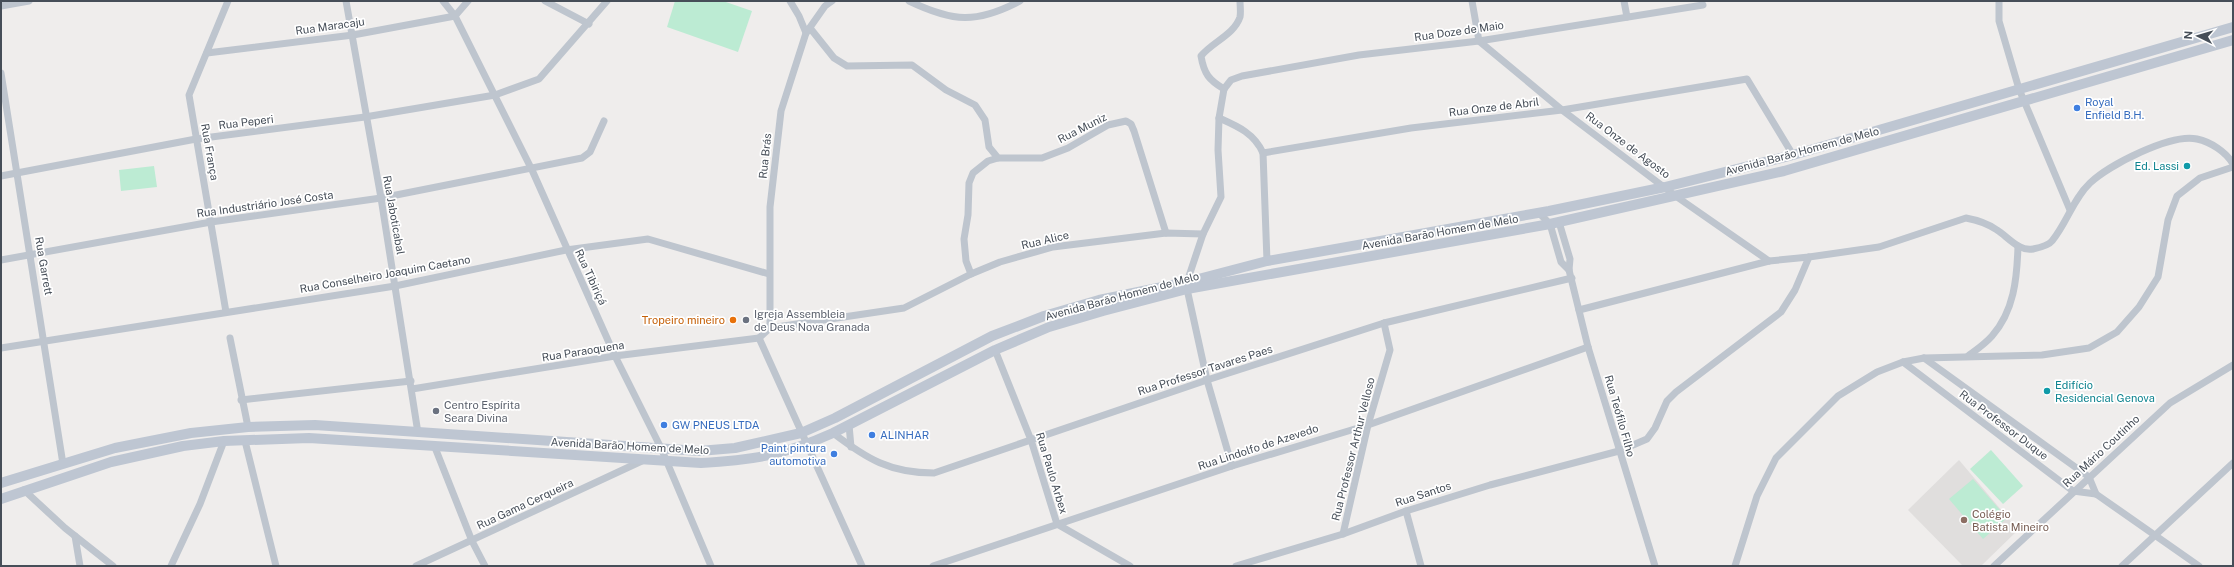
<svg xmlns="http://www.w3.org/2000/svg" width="2234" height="567" font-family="'Public Sans',sans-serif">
	<rect width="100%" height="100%" fill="#efedec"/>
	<path fill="#e0dedd" d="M 1959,460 L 2018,530 L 1981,566 L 1963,566 L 1908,510 Z"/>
	<g fill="#bcebd3">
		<path d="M 675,1 L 723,1 L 752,11 L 738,52 L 667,27 Z"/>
		<path d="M 154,166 L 157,187 L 121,191 L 119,170 Z"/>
		<path d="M 1991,450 L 2023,486 L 2003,504 L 1970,469 Z"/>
		<path d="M 1973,479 L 2007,518 L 1983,539 L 1949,499 Z"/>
	</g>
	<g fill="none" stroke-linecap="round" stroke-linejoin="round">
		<g stroke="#bec5ce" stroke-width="7">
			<path d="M 346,1 L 381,198 L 418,433"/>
			<path d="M 443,1 L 455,16 L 532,170 L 615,356 L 661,448 L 711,566"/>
			<path d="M 545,1 L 589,24"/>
			<path d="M 790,1 L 799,16 L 806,33"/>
			<path d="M 909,1 C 953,22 976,24 1020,1"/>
			<path d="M 1472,1 L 1479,41"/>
			<path d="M 1624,1 L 1627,17"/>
			<path d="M 1999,1 L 1999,21 L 2019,89 L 2070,210"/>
			<path d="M 1,6 L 29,1"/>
			<path d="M 810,28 L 834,58 L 847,66 L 912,65 L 946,90 L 975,105 L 985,120 L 989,147 L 998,158 L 1042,158 L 1068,148 L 1108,125 L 1126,121 L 1131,124 L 1134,131 L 1166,233"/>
			<path d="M 1479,41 L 1562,110 L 1677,197 L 1769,261"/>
			<path d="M 207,53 L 353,35 L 455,16 L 468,1"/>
			<path d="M 1,73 L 63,464"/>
			<path d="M 1224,89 L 1231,80 L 1242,76 L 1359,55 L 1479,41 L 1703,5"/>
			<path d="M 1224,89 C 1209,80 1204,74 1201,56 C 1212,42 1234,35 1240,17 C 1241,12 1240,6 1240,1"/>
			<path d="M 1219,118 C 1237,126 1254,133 1263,153 L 1267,261"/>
			<path d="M 1263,153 L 1411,128 L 1562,110 L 1747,79 L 1793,155"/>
			<path d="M 1,176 L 196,139 L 365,117 L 495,95 L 539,79 L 607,1"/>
			<path d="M 1539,213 L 1550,224 L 1561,262 L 1569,270"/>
			<path d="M 1559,222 L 1570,259 L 1569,270 L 1588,347 L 1655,566"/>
			<path d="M 1,260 L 211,222 L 381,198 L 582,158 L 590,152 L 604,121"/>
			<path d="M 971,274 L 966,261 L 964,239 L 968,215 L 969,183 L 973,173 L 988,161 L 998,158"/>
			<path d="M 1187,282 L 1203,234 L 1221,197 L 1218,150 L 1219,118 L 1224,89"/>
			<path d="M 1187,289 L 1207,380 L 1232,466"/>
			<path d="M 1579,310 L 1769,261 L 1809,257 L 1879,247 L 1966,218 C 1977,220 1987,223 1997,230 C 2007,236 2019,252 2033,249 C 2038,248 2049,245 2052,241 C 2067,223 2073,199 2090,183 C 2109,165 2171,133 2197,139 C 2211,142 2226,152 2233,164"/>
			<path d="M 226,312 L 189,95 L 228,1"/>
			<path d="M 770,328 L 770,207 L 781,111 L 806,33 L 825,6 L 832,1"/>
			<path d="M 230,338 L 248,427"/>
			<path d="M 759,338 L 770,328 L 904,308 L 971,274 L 1000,262 L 1053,247 L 1166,233 L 1203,234"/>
			<path d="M 759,338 L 862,566"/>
			<path d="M 1,348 L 395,286 L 566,250 L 648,239 L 769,274"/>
			<path d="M 995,350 L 1031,440 L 1057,524 L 1130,566"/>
			<path d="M 1968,356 C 1976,350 1985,344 1992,336 C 2014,311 2017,279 2018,246"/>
			<path d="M 1924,358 L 2089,477 L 2096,494"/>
			<path d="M 1903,362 L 2073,491 L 2096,494 L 2199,566"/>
			<path d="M 412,389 L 615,356 L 759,338"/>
			<path d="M 241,400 L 411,381"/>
			<path d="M 849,425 L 851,447"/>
			<path d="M 833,433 C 867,459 890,473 934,473 L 1207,380 L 1384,323 L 1572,278"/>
			<path d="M 245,441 L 276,566"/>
			<path d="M 434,445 L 472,541 L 485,566"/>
			<path d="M 24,490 L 65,528 L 113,566"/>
			<path d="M 1406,511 L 1421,566"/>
			<path d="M 1343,534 L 1368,425 L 1390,350 L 1384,323"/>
			<path d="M 75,536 L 80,566"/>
			<path d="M 171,566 L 200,504 L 224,441"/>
			<path d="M 416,566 L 644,460"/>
			<path d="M 933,566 L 1232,466 L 1368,425 L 1588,347"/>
			<path d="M 1236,566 L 1343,534 L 1406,511 L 1490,485 L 1619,451 L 1647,439 L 1655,428 L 1667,401 L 1676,392 L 1781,312 L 1795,290 L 1809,257"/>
			<path d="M 1735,566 L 1757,496 L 1776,458 L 1838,396 L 1877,372 L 1903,362 L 1924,358 L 2042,355 L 2089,348 L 2117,332 L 2139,307 L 2158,277 L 2168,220 L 2177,196 L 2200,178 L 2233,167"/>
			<path d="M 1994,566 L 2170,403 L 2233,365"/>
			<path d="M 2122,566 L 2233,463"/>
		</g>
		<g stroke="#bec6d2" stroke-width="10">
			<path d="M 1,483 L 115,448 L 191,433 L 248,427 L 315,425 L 699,451 L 735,448 L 801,433 L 835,418 L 992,336 L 1044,316 L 1099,300 L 1187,282 L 1267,261 L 1549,211 L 1665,187 L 1793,155 L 2233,27"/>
			<path d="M 1,499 L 111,462 L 183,446 L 224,441 L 309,438 L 701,463 C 754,460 784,455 833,433 L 995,350 L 1049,327 L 1103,311 L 1187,289 L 1550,224 L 1784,171 L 2233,40"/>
		</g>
	</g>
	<g fill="#3f7fe0" stroke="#fff" stroke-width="1.5">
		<circle cx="2077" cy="108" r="4"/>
		<circle cx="664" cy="425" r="4"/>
		<circle cx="872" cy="435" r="4"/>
		<circle cx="834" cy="454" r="4"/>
	</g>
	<g fill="#0f9aa8" stroke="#fff" stroke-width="1.5">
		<circle cx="2187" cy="166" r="4"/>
		<circle cx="2047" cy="391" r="4"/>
	</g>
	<circle fill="#e8710a" stroke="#fff" stroke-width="1.5" cx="733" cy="320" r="4"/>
	<g fill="#6b7280" stroke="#fff" stroke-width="1.5">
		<circle cx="746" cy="320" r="4"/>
		<circle cx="436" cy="411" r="4"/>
	</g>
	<circle fill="#8d6e63" stroke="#fff" stroke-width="1.5" cx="1964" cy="520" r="4"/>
	<g text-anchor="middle" stroke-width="3.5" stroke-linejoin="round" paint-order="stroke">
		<g font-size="11" fill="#464e58" stroke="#fff">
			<text transform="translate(330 26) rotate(-8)" y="4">Rua Maracaju</text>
			<text transform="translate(1459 31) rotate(-8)" y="4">Rua Doze de Maio</text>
			<text transform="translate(1494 107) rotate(-7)" y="4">Rua Onze de Abril</text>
			<text transform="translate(246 122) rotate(-7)" y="4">Rua Peperi</text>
			<text transform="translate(1082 128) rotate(-27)" y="4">Rua Muniz</text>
			<text transform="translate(1628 145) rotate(37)" y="4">Rua Onze de Agosto</text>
			<text transform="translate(1802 151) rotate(-15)" y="4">Avenida Barão Homem de Melo</text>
			<text transform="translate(210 152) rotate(80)" y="4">Rua França</text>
			<text transform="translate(765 156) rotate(-84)" y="4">Rua Brás</text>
			<text transform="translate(265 204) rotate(-8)" y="4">Rua Industriário José Costa</text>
			<text transform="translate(394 215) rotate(80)" y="4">Rua Jaboticabal</text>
			<text transform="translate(1440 232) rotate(-10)" y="4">Avenida Barão Homem de Melo</text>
			<text transform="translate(1045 240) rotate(-13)" y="4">Rua Alice</text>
			<text transform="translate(44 266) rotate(80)" y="4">Rua Garrett</text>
			<text transform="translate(385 274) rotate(-10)" y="4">Rua Conselheiro Joaquim Caetano</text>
			<text transform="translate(591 277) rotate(65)" y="4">Rua Tibiriçá</text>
			<text transform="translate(1122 296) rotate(-15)" y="4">Avenida Barão Homem de Melo</text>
			<text transform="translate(583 351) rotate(-9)" y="4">Rua Paraoquena</text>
			<text transform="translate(1205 370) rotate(-18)" y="4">Rua Professor Tavares Paes</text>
			<text transform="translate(1620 416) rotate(74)" y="4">Rua Teófilo Filho</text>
			<text transform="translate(2004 425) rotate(37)" y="4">Rua Professor Duque</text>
			<text transform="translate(630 446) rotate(3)" y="4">Avenida Barão Homem de Melo</text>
			<text transform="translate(1258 447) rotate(-18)" y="4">Rua Lindolfo de Azevedo</text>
			<text transform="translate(1353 449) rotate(-76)" y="4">Rua Professor Arthur Velloso</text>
			<text transform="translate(2101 451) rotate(-43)" y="4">Rua Mário Coutinho</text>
			<text transform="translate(1052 473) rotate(73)" y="4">Rua Paulo Arbex</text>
			<text transform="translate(1423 494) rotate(-18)" y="4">Rua Santos</text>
			<text transform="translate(525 504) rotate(-25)" y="4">Rua Gama Cerqueira</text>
		</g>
		<g font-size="11" fill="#366cbe" stroke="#fff" text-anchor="start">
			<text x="2085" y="106">Royal<tspan x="2085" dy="13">Enfield B.H.</tspan></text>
			<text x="672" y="429">GW PNEUS LTDA</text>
			<text x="880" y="439">ALINHAR</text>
			<text x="826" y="452" text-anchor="end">Paint pintura<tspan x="826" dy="13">automotiva</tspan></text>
		</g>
		<g font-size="11" fill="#0d838f" stroke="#fff" text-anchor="end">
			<text x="2179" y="170">Ed. Lassi</text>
			<text x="2055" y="389" text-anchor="start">Edifício<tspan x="2055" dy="13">Residencial Genova</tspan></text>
		</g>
		<g font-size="11" fill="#5b616d" stroke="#fff" text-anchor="start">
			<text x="754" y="318">Igreja Assembleia<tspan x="754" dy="13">de Deus Nova Granada</tspan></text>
			<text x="444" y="409">Centro Espírita<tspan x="444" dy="13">Seara Divina</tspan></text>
		</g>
		<g font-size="11" fill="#c56008" stroke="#fff" text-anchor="end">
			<text x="725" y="324">Tropeiro mineiro</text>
		</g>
		<g font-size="11" fill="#785e54" stroke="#fff" text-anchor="start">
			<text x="1972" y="518">Colégio<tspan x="1972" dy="13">Batista Mineiro</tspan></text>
		</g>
	</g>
	<rect width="2234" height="567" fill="none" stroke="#464e58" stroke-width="4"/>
	<g transform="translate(2198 36) rotate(275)" stroke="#ffffff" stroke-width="3" paint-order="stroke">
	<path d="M0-3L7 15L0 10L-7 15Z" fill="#464e58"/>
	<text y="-6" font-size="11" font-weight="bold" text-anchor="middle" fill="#464e58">N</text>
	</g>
</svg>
